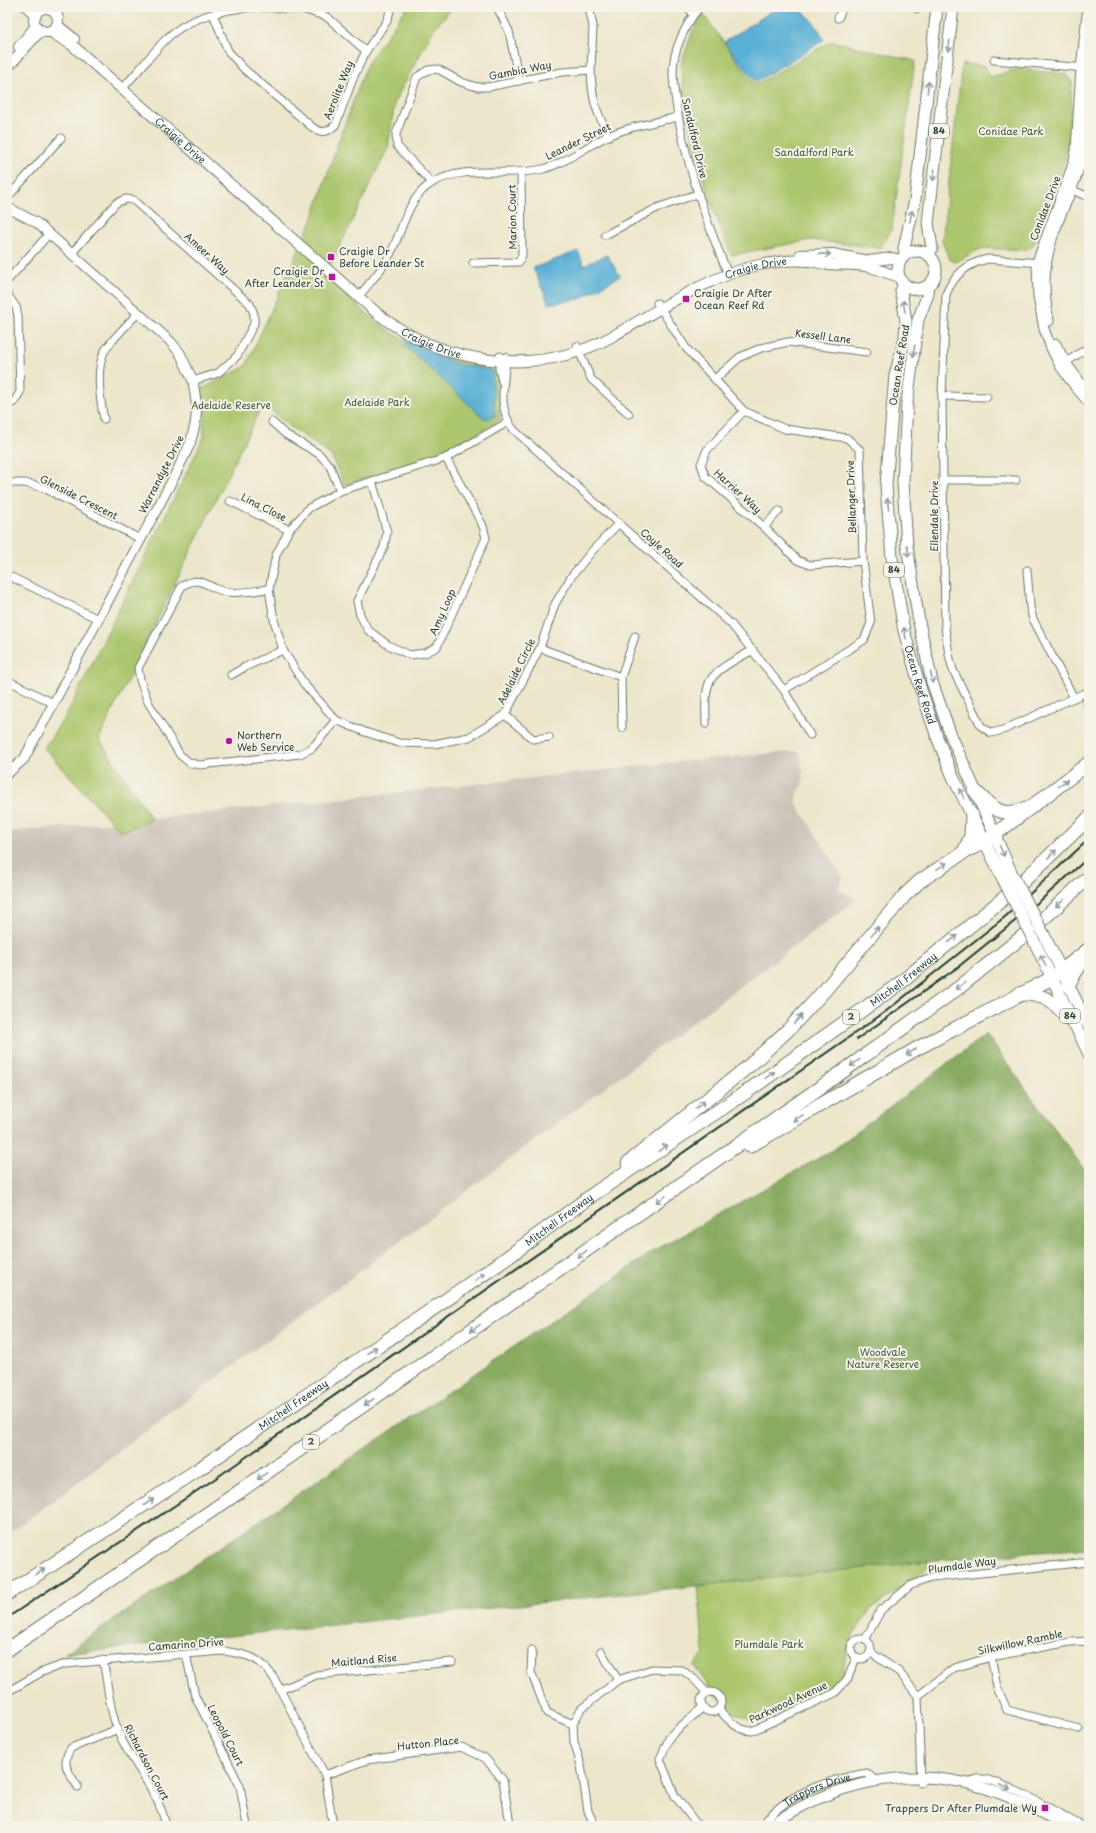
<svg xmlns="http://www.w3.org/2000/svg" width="1096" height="1833" font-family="'Playpen Sans',sans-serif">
	<rect width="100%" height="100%" fill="#f7f3e8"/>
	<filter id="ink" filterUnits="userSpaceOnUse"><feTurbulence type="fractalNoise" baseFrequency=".025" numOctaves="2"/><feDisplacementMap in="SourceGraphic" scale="8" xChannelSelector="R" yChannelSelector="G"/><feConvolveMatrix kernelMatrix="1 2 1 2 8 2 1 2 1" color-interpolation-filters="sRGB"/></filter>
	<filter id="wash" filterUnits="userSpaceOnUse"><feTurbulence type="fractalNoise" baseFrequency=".012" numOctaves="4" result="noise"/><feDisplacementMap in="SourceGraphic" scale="16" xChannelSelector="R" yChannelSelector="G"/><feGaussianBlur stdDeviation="0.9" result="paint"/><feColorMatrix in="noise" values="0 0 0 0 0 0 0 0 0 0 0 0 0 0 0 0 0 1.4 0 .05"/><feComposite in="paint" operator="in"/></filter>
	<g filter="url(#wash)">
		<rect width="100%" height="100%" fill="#ece6ca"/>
		<path fill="#cac3b8" d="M 799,751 L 804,779 L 795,801 L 843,878 L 839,889 L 856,900 L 7,1535 L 7,832 L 152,819 L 706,759 Z"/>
		<g fill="#abc66c" stroke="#658250">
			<path d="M 407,7 L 453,7 L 434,29 L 395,101 L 388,148 L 325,276 C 345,293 369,318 391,332 C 422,351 463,365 498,368 L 500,420 L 439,456 L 344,485 L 331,455 L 286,424 L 263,403 L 99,739 L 152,819 L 121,832 L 44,748 L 68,712 L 204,437 L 202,389 L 246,366 L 313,218 L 336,148 L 367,64 Z"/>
			<path d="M 703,14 L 755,85 L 832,41 L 915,61 L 892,228 L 881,248 L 811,240 L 731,255 L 706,190 L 685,107 L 681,63 L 693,31 Z"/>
			<path d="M 962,64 L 984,66 L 991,77 L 1017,69 L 1066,74 L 1072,82 L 1070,128 L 1064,163 L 1033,246 L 1025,250 L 982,248 L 956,262 L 950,260 L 942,242 Z"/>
			<path d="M 928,1561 L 928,1568 L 870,1610 L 853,1636 L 846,1652 L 843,1676 L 828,1689 L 764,1721 C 731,1723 711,1688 693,1665 L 704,1654 L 698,1586 Z"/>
		</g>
		<path fill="#88ab60" stroke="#54744a" d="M 986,1034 L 1089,1176 L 1089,1548 L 928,1561 L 64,1654 L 657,1249 L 833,1150 Z"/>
		<g fill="#59b0d6" stroke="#3c7685">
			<path d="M 778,7 C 782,7 789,6 794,7 C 806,10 820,29 824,40 L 756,82 L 724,42 Z"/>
			<path d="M 578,251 L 584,265 L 607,255 L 620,276 L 580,299 L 549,304 L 533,268 Z"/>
			<path d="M 409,341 L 457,364 L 492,370 L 495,416 L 485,419 L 404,345 Z"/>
			<path d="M 1089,701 L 1089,721 L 1082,705 Z"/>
		</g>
	</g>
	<g filter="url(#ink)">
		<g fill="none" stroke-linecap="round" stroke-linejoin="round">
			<g stroke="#677868" stroke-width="9">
				<g id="minor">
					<path d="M 497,7 L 509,31 L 519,81"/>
					<path d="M 589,7 L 593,26 L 591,70"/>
					<path d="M 688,7 L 693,14"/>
					<path d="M 700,7 C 689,19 679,39 675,55 C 671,70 674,88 676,103 C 685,162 705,219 728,274"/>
					<path d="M 917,9 L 918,7"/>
					<path d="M 213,14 L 228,51 L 244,69 L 312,127 C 322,134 328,133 336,124 L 354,76 L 366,51 L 327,17 L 303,9 L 259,7"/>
					<path d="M 838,18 L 843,7"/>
					<path d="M 366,51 L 387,21 L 391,8"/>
					<path d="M 994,60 L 1085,68"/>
					<path d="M 122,89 C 137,73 150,56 165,40 C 188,17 223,9 255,7"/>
					<path d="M 432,183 L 397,146 L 396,134 L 417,77 L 428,70 L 438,69 L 461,82 L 477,87 L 488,87 L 562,72 L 591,70 C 592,100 595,109 609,136"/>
					<path d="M 1067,188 L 1089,197"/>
					<path d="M 7,198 L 61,138"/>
					<path d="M 605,235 L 657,208 L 697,194"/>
					<path d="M 72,253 L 116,203 L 126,199 L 133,200 L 250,304 L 254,314 L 254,324 L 237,356 L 218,373 L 193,381"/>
					<path d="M 473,263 L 519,262 L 522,255 L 521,173"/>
					<path d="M 1041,263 L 988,259 C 967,263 954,275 946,294 L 942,396 L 945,627 L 949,655 L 953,670 L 981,726 L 991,733 L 1003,730 L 1089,691"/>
					<path d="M 7,281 L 49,234"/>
					<path d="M 7,294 L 16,307 L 18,316 L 20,392 L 14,402 L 7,405"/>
					<path d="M 359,296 C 368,285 379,273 387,260 C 402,236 405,199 432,183 C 466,163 507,178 543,169 C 567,163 587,145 610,135 C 632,126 655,122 678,117"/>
					<path d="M 657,303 L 686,348 L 744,411 L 785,429 L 847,438 L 860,450 L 863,561 L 871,623 L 864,640 L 784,690"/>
					<path d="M 577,346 L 591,379 L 629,414"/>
					<path d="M 500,356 L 499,369 L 502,381"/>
					<path d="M 506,357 C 505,383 496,407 514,430 L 731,624 L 784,690 L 810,735"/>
					<path d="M 1062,365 L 1089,347"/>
					<path d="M 715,379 L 740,357 L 761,348 L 788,342 L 867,352"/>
					<path d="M 942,396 L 987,397"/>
					<path d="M 744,411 L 707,450 L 701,464 L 705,476 L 764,527 L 797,560 L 810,565 L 863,561"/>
					<path d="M 104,419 C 100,400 95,365 106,349 C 115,336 128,324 139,312"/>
					<path d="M 272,422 L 285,434 L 319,454 L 330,466 L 340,491"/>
					<path d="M 508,422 L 446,458 L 340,491 L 309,508 L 289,530 L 276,555 L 269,589 L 274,620 L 283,650 L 304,684 L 336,720 L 365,732 L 399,743 L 434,744 L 469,737 L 505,715 L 540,648 L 555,604 L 571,577 L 592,551 L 619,523"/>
					<path d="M 943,480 L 1016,480"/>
					<path d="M 372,481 L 387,532 L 384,547 L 357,601 L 360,615 L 368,630 L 388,645 L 410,655 L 425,653 L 437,647 L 486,538 L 483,526 L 446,458"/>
					<path d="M 7,483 L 25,483 L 44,488 L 140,539"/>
					<path d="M 230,501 L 289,530"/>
					<path d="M 764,527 L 779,511"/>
					<path d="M 1027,570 L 1030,607 L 1033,619 L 1074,698"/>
					<path d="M 7,575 L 98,619"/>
					<path d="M 269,589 C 258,590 239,594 228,592 C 208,590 202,573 182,586 L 138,668 L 140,680 L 148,702 L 180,755 L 190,763 L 200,765 L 300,754 L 312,748 L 336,720"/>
					<path d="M 540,648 L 621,677"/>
					<path d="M 231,675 L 245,667 L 283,650"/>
					<path d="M 7,680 L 53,703"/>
					<path d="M 505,715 L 533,739 L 549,737"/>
					<path d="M 706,724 C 706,711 704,694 710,681 C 717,668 741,657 753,650"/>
					<path d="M 622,728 L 621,677 L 635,636"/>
					<circle cx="861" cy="1649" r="10"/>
					<path d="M 865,1640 L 881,1610 L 911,1585 L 931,1578 L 1089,1562"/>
					<path d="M 532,1650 L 531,1672 L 547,1713 L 573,1724"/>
					<path d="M 601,1651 L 618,1680"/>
					<path d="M 870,1652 L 899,1672 L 918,1696 L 921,1783"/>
					<path d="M 186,1654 L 195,1696 L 240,1786 L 247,1826"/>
					<path d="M 991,1657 L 997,1687 L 1007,1710 L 1079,1729"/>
					<path d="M 103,1660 C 109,1690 109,1715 124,1744 C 138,1770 160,1796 166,1826"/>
					<path d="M 280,1690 L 316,1675 L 452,1662"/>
					<path d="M 7,1692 L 42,1672 L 65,1664 L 223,1651 C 248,1654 262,1658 275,1680 L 325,1775 L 333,1826"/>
					<circle cx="711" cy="1702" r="10"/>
					<path d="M 918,1696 L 954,1668 L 991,1657 L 1070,1642 L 1089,1641"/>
					<path d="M 718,1709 C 729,1720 736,1730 752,1731 L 835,1693 L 848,1678 L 856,1658"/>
					<path d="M 325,1775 L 367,1760 L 461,1747 L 485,1758 L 503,1780 L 510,1824"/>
					<path d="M 968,1784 C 971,1782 974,1780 977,1779 C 995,1775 1063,1816 1082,1826"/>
					<path d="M 78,1787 C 69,1773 60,1764 71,1748 L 118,1729"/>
					<path d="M 595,1826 L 588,1811 L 581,1765 L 574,1742 L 573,1724 L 581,1709 L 618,1680 L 652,1669 L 682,1670 L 694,1679 L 707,1693"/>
					<path d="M 698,1826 L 675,1796 L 660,1759 L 670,1736 L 703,1707"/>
					<path id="s1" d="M 767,1826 L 767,1819 C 791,1792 832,1779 867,1773 L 876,1781"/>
				</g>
			</g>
			<g stroke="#677868" stroke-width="11">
				<g id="tertiary">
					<path d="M 1088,7 L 1081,68 L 1076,151 L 1072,167 L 1037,262 L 1038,296 L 1044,329 L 1051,348 L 1060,366 L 1076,388 L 1089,403"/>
					<path d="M 7,207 L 37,223 L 170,341 L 180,353 L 193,381 L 197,408 L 195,425 L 190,444 L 175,475 L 24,759 L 7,774"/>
					<path d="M 1049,321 C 1042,286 1044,258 1057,225 C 1064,205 1074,188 1079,168 C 1088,130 1084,92 1089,55"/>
					<path d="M 1056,344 L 1066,363 L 1086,390"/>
				</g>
			</g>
			<g stroke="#677868" stroke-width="12">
				<g id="secondary">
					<path d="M 27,7 L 36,15"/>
					<circle cx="46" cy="20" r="12"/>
					<path d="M 57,25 L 74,39"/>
					<path id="s2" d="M 52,30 L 54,34 L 72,45 L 378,314 C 444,365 536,378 611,337 C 658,311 705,277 759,265 C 774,262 792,259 807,261 C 814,261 821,264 828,264 C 842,265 856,264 870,267 C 880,269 889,275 899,276"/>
					<path d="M 19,47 L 36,26"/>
					<path d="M 7,68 L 41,30"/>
					<path d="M 800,255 L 833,254 L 868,261 L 892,258 L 900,260"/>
					<path d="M 770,1826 C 831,1783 908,1765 981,1787 C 1012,1796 1039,1812 1067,1826"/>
				</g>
			</g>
			<g stroke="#677868" stroke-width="13">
				<g id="primary">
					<circle cx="917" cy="270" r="19"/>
					<path d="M 906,254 L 904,248 L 915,200 L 937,7"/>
					<path d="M 929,255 L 932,248 L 928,223 L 953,7"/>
					<path id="s3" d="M 904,284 L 901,291 L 906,321 L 905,338 L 895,375 L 886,486 L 892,558 L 904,631 L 920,687 L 937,737 L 953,777 L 1003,879"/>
					<path d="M 926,287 L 928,294 L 918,320 L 907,403 L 903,482 L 907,546 L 919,622 L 932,682 L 950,733 L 1011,872"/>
					<path d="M 1044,935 L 1089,1027"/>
					<path d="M 1035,943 L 1089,1054"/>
				</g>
			</g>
			<g stroke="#677868" stroke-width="15">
				<g id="motorway">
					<path d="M 974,790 C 991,806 1000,820 1026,808"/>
					<path d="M 964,852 L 971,836 L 972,815"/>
					<path d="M 1068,985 L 1073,976 L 1085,958"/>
					<path d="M 1019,994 C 1049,993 1056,1005 1075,1025"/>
					<path d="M 750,1146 L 916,1049 L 1052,978 L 1089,949"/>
					<path d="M 628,1163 L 750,1065 L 789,1029 L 824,991 L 905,895 L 920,881 L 964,852 L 985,842 L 1089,763"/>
					<path id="s4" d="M 7,1594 L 196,1471 L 497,1265 L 595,1193 L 745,1093 L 899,984 L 1015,889 L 1089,818"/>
					<path d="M 7,1650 L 220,1505 L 838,1075 L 961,986 L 1032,929 L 1089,877"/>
				</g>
			</g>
			<use href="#minor" stroke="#fff" stroke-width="7"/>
			<use href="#tertiary" stroke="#fff" stroke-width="9"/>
			<use href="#secondary" stroke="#fff" stroke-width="10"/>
			<use href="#primary" stroke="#fff" stroke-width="11"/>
			<use href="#motorway" stroke="#fff" stroke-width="13"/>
			<g stroke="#1f3d34" stroke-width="2">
				<path d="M 857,1039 L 958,967 L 1041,900 L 1089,857"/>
				<path d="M 7,1618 L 216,1478 L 885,1012 L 1006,916 L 1089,839"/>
			</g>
			<g stroke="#677868" stroke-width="13" stroke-linecap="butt">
				<g id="primary-bridge">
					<path d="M 1011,872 L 1044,935"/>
					<path d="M 1003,879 L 1035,943"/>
				</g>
			</g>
			<use href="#primary-bridge" stroke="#fff" stroke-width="11"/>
		</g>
		<defs><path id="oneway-shaft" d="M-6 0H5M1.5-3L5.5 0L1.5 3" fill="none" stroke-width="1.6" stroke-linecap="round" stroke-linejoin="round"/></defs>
		<g stroke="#8f9e9a">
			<use href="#oneway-shaft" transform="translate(949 46) rotate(97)"/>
			<use href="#oneway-shaft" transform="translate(928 87) rotate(-83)"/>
			<use href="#oneway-shaft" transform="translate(934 175) rotate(97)"/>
			<use href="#oneway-shaft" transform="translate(911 216) rotate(-77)"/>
			<use href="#oneway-shaft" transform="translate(825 254) rotate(1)"/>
			<use href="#oneway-shaft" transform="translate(904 306) rotate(-99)"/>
			<use href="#oneway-shaft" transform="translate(914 351) rotate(97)"/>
			<use href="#oneway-shaft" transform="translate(888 504) rotate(-95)"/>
			<use href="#oneway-shaft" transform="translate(908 551) rotate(82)"/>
			<use href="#oneway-shaft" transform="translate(905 633) rotate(-102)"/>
			<use href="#oneway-shaft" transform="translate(932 678) rotate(76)"/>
			<use href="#oneway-shaft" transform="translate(1063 783) rotate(-38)"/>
			<use href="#oneway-shaft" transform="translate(962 794) rotate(-116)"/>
			<use href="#oneway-shaft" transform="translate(1002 851) rotate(66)"/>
			<use href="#oneway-shaft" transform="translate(1052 854) rotate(-44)"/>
			<use href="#oneway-shaft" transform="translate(942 866) rotate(-32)"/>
			<use href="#oneway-shaft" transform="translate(1060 903) rotate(138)"/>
			<use href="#oneway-shaft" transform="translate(875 931) rotate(-50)"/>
			<use href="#oneway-shaft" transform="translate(953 939) rotate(-39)"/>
			<use href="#oneway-shaft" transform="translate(1043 960) rotate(-116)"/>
			<use href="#oneway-shaft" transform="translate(960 986) rotate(143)"/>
			<use href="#oneway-shaft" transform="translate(798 1019) rotate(-47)"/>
			<use href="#oneway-shaft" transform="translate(911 1052) rotate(150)"/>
			<use href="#oneway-shaft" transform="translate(855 1063) rotate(144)"/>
			<use href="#oneway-shaft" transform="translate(770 1075) rotate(-35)"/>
			<use href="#oneway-shaft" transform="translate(700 1105) rotate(-38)"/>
			<use href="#oneway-shaft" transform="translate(798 1118) rotate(149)"/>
			<use href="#oneway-shaft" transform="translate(663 1148) rotate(-34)"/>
			<use href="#oneway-shaft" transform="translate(661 1199) rotate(145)"/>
			<use href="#oneway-shaft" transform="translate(582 1254) rotate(145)"/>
			<use href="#oneway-shaft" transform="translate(480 1277) rotate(-34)"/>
			<use href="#oneway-shaft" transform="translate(475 1328) rotate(145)"/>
			<use href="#oneway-shaft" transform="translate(372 1350) rotate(-34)"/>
			<use href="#oneway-shaft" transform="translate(369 1402) rotate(145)"/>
			<use href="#oneway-shaft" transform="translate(262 1476) rotate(145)"/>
			<use href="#oneway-shaft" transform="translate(149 1502) rotate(-33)"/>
			<use href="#oneway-shaft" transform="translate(40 1572) rotate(-33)"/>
			<use href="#oneway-shaft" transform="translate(1005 1787) rotate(23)"/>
		</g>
	</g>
	<g fill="#b5179e" stroke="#f7f3e8" stroke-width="1.5">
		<rect x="327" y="253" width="8" height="8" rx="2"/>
		<rect x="328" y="273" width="8" height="8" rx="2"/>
		<rect x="682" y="295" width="8" height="8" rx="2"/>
		<circle cx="229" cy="741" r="4"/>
		<rect x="1041" y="1804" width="8" height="8" rx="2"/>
	</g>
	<g text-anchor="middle" stroke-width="4" stroke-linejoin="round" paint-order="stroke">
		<g fill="#f7f3e8" stroke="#60746a" stroke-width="1">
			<rect x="929" y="124" width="20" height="14" rx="3"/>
			<rect x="884" y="563" width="20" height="14" rx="3"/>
			<rect x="1060" y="1009" width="20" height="14" rx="3"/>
			<rect x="843" y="1010" width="16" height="14" rx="3"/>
			<rect x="303" y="1435" width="16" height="14" rx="3"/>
		</g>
		<g font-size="9" font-weight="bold" fill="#1f3d34">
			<text x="939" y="134">84</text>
			<text x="894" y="573">84</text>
			<text x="1070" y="1019">84</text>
			<text x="851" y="1020">2</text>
			<text x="311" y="1445">2</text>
		</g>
		<g font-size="10" fill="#1f3d34" stroke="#f7f3e8">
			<text transform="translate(520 70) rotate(-11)" y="4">Gambia Way</text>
			<text transform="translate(338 90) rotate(-68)" y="4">Aerolite Way</text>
			<text transform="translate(695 138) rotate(77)" y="4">Sandalford Drive</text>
			<text dy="4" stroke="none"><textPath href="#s2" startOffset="170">Craigie Drive</textPath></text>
			<text transform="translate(578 141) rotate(-26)" y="4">Leander Street</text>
			<text transform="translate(1045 208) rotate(-69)" y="4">Conidae Drive</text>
			<text transform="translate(512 217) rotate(-91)" y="4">Marion Court</text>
			<text transform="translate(207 253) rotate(42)" y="4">Ameer Way</text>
			<text dy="4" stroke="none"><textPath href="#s2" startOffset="842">Craigie Drive</textPath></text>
			<text transform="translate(823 336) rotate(7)" y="4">Kessell Lane</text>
			<text dy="4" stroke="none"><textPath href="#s2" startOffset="494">Craigie Drive</textPath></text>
			<text transform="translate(899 365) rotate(-81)" y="4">Ocean Reef Road</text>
			<text transform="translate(161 474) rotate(-63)" y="4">Warrandyte Drive</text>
			<text transform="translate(738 491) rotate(42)" y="4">Harrier Way</text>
			<text transform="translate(79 497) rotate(27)" y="4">Glenside Crescent</text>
			<text transform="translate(851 497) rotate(-92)" y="4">Bellanger Drive</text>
			<text transform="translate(264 507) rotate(27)" y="4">Lina Close</text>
			<text transform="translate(934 516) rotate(-90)" y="4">Ellendale Drive</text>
			<text transform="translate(662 548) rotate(42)" y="4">Coyle Road</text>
			<text transform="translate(442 612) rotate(-66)" y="4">Amy Loop</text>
			<text transform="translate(516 671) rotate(-64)" y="4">Adelaide Circle</text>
			<text dy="4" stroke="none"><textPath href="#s3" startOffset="407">Ocean Reef Road</textPath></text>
			<text dy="4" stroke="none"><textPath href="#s4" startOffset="1087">Mitchell Freeway</textPath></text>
			<text dy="4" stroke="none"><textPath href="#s4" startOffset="667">Mitchell Freeway</textPath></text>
			<text dy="4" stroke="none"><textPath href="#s4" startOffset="343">Mitchell Freeway</textPath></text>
			<text transform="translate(962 1565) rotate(-8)" y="4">Plumdale Way</text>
			<text transform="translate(1020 1642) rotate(-12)" y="4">Silkwillow Ramble</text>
			<text transform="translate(186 1644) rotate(-4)" y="4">Camarino Drive</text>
			<text transform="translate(364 1660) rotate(-5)" y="4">Maitland Rise</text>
			<text transform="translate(788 1702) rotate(-25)" y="4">Parkwood Avenue</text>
			<text transform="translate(226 1735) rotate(63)" y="4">Leopold Court</text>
			<text transform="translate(428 1743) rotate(-6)" y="4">Hutton Place</text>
			<text transform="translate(147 1762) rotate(62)" y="4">Richardson Court</text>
			<text dy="4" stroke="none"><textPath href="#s1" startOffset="66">Trappers Drive</textPath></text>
		</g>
		<g font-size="10" fill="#3b583f" stroke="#f7f3e8">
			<text x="1011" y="135">Conidae Park</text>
			<text x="814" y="156">Sandalford Park</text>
			<text x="377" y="406">Adelaide Park</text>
			<text x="231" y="409">Adelaide Reserve</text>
			<text x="883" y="1356">Woodvale<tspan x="883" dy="12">Nature Reserve</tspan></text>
			<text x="769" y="1648">Plumdale Park</text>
		</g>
		<g font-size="10" fill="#1f3d34" stroke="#f7f3e8" text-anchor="start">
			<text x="339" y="255">Craigie Dr<tspan x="339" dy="12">Before Leander St</tspan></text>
			<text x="324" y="275" text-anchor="end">Craigie Dr<tspan x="324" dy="12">After Leander St</tspan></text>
			<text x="694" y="297">Craigie Dr After<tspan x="694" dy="12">Ocean Reef Rd</tspan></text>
			<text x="237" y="739">Northern<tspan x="237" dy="12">Web Service</tspan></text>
			<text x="1037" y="1812" text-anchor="end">Trappers Dr After Plumdale Wy</text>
		</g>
	</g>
	<rect width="1096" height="1833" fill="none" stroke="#f7f3e8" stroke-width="24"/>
</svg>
